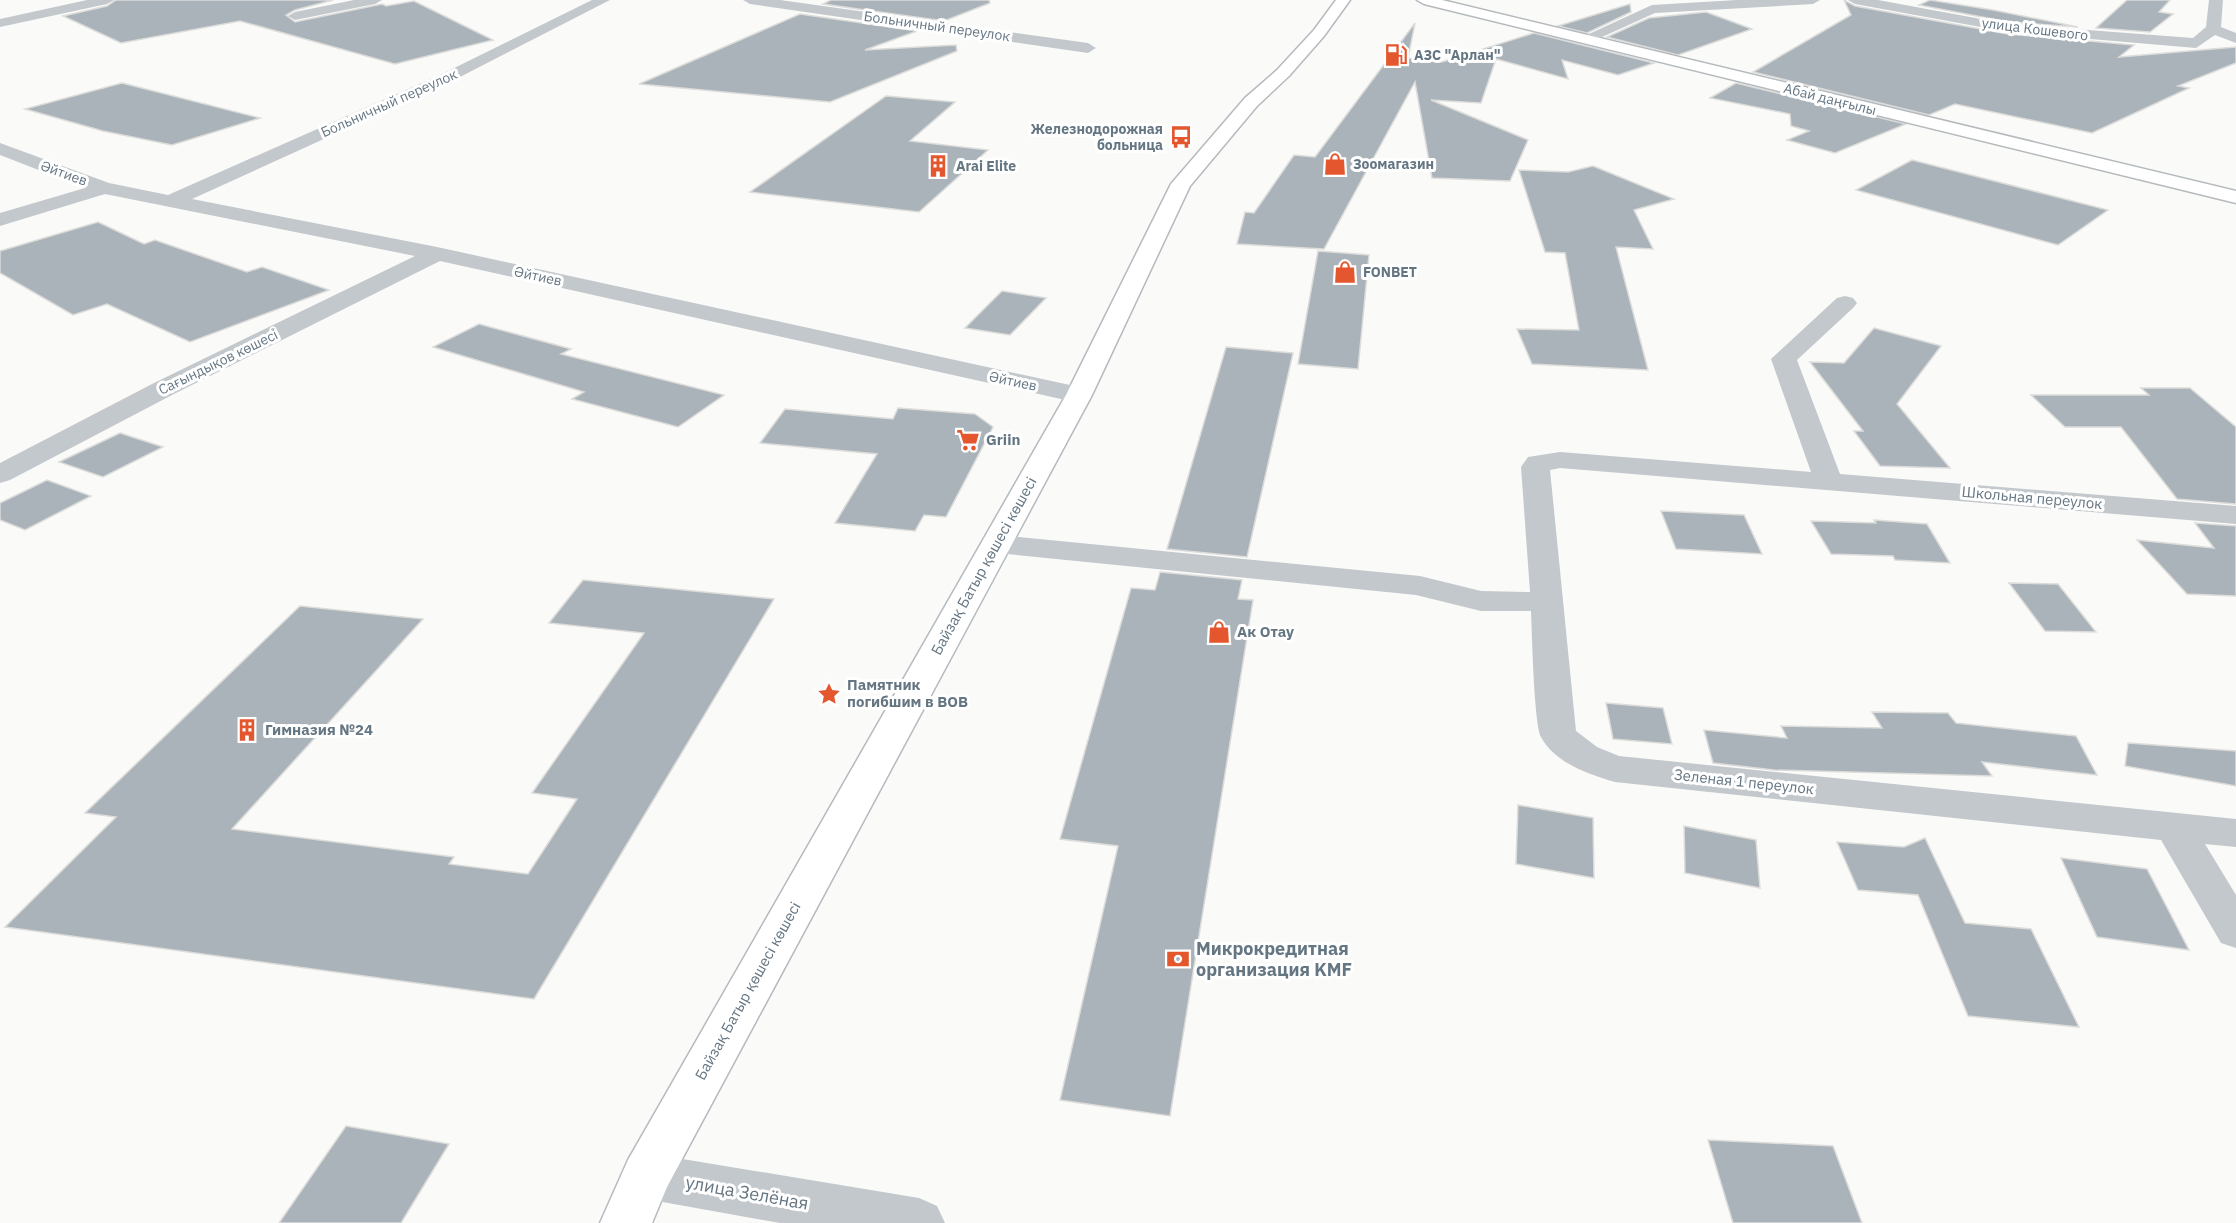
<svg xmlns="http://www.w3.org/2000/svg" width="2236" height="1223" font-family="'IBM Plex Sans',sans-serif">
	<rect width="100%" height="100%" fill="#fafaf8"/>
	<g fill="#aab3b9" stroke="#dcdcda" stroke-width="1.5">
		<path d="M 116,0 L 333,0 L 295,10 L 286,15 L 295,22 L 382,4 L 386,6 L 414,1 L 493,40 L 395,64 L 240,21 L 121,43 L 63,16 L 107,6 Z"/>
		<path d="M 831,0 L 989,0 L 990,3 L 944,21 L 823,4 Z"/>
		<path d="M 1844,0 L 1855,6 L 2008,34 L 2134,45 L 2119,57 L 2236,47 L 2236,63 L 2178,86 L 2189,88 L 2092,133 L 1955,104 L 1929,115 L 1753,72 L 1851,15 Z"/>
		<path d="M 1930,0 L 1993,10 L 2078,27 L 2008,22 L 1919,5 Z"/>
		<path d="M 2127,0 L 2170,0 L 2159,12 L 2173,14 L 2150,32 L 2096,28 Z"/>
		<path d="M 1630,4 L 1631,12 L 1587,33 L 1558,26 Z"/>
		<path d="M 1706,12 L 1752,29 L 1678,55 L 1607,37 L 1649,18 Z"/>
		<path d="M 800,14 L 917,31 L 865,50 L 956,45 L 957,51 L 830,102 L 639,84 Z"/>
		<path d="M 1415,23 L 1408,58 L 1442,62 L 1534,33 L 1654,63 L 1618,75 L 1562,60 L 1568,79 L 1496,59 L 1481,103 L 1431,100 L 1528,140 L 1510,181 L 1432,178 L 1415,82 L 1324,249 L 1237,244 L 1245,212 L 1254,213 L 1294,155 L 1315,157 Z"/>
		<path d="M 122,83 L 260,118 L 172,145 L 103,131 L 25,109 Z"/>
		<path d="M 1736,83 L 1906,124 L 1835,153 L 1787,140 L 1809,131 L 1791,126 L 1790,114 L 1710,98 Z"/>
		<path d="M 886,96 L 955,102 L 910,141 L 988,150 L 919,212 L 750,192 Z"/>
		<path d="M 1912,160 L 2108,210 L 2058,245 L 1856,190 Z"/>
		<path d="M 1593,166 L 1674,199 L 1634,210 L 1653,249 L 1616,247 L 1648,370 L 1532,364 L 1517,329 L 1579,330 L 1565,253 L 1545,252 L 1519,170 L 1568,172 Z"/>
		<path d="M 98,222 L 144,244 L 155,240 L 247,272 L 262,267 L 329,290 L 190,342 L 107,304 L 73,315 L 0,273 L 0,251 Z"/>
		<path d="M 1318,251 L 1369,255 L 1358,369 L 1298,364 Z"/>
		<path d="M 1002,291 L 1046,298 L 1010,335 L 965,328 Z"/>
		<path d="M 479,324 L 571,349 L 561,354 L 724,395 L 678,427 L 572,399 L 584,392 L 433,347 Z"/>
		<path d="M 1874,328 L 1941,346 L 1897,404 L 1950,468 L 1880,466 L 1854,431 L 1863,431 L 1810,362 L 1844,363 Z"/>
		<path d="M 1226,347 L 1293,353 L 1247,557 L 1167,549 Z"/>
		<path d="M 2141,388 L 2190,388 L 2236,427 L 2236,504 L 2177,499 L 2121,427 L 2065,427 L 2031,395 L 2149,395 Z"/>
		<path d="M 898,408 L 975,414 L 993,427 L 946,517 L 924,515 L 915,531 L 835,523 L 877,454 L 760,443 L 785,409 L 893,419 Z"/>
		<path d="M 120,433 L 163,447 L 103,477 L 59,462 Z"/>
		<path d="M 47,480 L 91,496 L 25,530 L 0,520 L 0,503 Z"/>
		<path d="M 1661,511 L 1744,515 L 1762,554 L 1676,549 Z"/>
		<path d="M 1874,520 L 1927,524 L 1950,563 L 1895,560 L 1893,556 L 1831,554 L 1811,521 L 1876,523 Z"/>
		<path d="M 2195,523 L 2236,526 L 2236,596 L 2187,594 L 2137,540 L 2214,548 Z"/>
		<path d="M 1160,572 L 1242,580 L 1238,599 L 1253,600 L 1170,1116 L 1060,1100 L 1118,846 L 1060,839 L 1131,588 L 1155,590 Z"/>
		<path d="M 583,580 L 774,599 L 534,999 L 5,927 L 116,817 L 85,813 L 300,606 L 423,619 L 232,829 L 454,857 L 449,864 L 528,874 L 577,799 L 532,793 L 644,633 L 549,623 Z"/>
		<path d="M 2009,583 L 2058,584 L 2096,632 L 2045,631 Z"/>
		<path d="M 1606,703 L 1663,708 L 1672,744 L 1613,739 Z"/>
		<path d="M 1872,712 L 1948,713 L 1956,723 L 2076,736 L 2097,775 L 1982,762 L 1992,776 L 1774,770 L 1713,763 L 1704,730 L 1787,738 L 1781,726 L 1882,728 Z"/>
		<path d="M 2128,743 L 2236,751 L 2236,786 L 2125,766 Z"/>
		<path d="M 1518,805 L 1593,818 L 1594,878 L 1516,864 Z"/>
		<path d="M 1684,826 L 1756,840 L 1760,888 L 1685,873 Z"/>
		<path d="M 1925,838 L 1965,923 L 2031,929 L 2079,1027 L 1968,1016 L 1918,895 L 1858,890 L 1837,842 L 1904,847 Z"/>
		<path d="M 2061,858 L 2147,869 L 2189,950 L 2097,937 Z"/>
		<path d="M 346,1126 L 449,1144 L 401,1223 L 279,1223 Z"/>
		<path d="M 1708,1140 L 1833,1146 L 1862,1223 L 1733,1223 Z"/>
	</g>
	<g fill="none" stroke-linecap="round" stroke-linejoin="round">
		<g stroke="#b5babe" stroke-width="3">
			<g id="major">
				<path d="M 1336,0 L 1350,0 L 1324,36 L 1289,76 L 1257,106 L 1190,186 L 1092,395 L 667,1187 L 652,1223 L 600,1223 L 628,1160 L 1066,395 L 1171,184 L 1245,98 L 1277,70 L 1314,30 Z"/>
				<path d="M 1417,0 L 1442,0 L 2236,191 L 2236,203 L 1424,4 Z"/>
			</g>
		</g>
		<g fill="#c3c8cc" fill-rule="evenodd">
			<path d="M 87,0 L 114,0 L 107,4 L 0,27 L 0,19 Z"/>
			<path d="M 354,0 L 382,0 L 375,4 L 295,20 L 288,16 L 295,12 Z"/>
			<path d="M 592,0 L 610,0 L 456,79 L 192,199 L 437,247 L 1079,387 L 1088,389 L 1092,395 L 1088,401 L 1079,403 L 440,261 L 172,395 L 10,480 L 0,483 L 0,463 L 154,383 L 415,256 L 105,194 L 0,226 L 0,213 L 85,188 L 0,155 L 0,143 L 109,183 L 168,195 L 444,73 Z"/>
			<path d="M 743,0 L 780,0 L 1088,43 L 1096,48 L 1088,53 L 750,4 Z"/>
			<path d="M 1737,0 L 1820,0 L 1813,4 L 1655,13 L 1591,42 L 1581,42 L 1578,39 L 1652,5 Z"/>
			<path d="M 1848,0 L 1878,0 L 2008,24 L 2193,38 L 2206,27 L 2209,0 L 2223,0 L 2221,27 L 2236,33 L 2236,43 L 2215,35 L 2196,48 L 2008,32 L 1855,4 Z"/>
			<path d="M 1845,296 L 1853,298 L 1857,303 L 1853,308 L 1797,360 L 1840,474 L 2236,506 L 2236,524 L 1560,468 L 1550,470 L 1576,731 L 1597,747 L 1619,756 L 2236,819 L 2236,847 L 2205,844 L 2236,895 L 2236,948 L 2221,943 L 2161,840 L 1615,782 C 1588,774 1555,763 1541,737 C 1534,723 1532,633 1531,611 L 1481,611 L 1416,595 L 997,553 L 986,551 L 982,544 L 986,537 L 997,535 L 1420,576 L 1481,591 L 1530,592 L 1521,467 L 1528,457 L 1560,452 L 1811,472 L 1771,359 L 1837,298 Z"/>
			<path d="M 646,1153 L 919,1198 L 937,1206 L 945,1223 L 780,1223 L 646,1199 L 628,1192 L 621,1176 L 628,1160 Z"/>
		</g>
		<use href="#major" fill="#fff" fill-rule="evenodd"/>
	</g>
	<defs>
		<g id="fuel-bare" transform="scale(1.8)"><path d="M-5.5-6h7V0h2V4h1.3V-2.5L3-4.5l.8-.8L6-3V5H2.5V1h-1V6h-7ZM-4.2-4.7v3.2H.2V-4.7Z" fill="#e4572e" stroke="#fff" stroke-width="2.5" paint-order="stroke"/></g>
		<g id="bus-bare" transform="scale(1.8)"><path d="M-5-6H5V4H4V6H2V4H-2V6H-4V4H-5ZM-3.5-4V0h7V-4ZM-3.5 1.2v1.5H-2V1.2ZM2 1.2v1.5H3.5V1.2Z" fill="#e4572e" stroke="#fff" stroke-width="2.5" paint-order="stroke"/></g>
		<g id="shop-bare" transform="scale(1.8)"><path d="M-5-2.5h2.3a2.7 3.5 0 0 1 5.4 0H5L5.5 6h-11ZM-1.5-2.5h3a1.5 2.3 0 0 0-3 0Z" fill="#e4572e" stroke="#fff" stroke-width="2.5" paint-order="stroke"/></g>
		<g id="building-bare" transform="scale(1.8)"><path d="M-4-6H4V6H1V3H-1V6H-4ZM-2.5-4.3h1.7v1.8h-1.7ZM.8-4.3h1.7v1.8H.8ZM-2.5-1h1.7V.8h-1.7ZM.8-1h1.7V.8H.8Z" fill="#e4572e" stroke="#fff" stroke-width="2.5" paint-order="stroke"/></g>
		<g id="supermarket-bare" transform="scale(1.8)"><path d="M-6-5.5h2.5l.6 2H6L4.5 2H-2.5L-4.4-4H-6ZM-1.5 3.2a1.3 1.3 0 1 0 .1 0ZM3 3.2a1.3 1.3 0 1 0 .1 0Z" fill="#e4572e" stroke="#fff" stroke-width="2.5" paint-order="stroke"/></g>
		<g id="sight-bare" transform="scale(1.8)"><path d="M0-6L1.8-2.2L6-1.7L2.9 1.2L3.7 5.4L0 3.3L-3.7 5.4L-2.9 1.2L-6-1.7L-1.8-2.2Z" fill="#e4572e" stroke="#fff" stroke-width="2.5" paint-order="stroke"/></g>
		<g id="bank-bare" transform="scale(1.8)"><path d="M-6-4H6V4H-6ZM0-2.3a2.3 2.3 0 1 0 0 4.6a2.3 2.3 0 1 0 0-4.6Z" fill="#e4572e" stroke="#fff" stroke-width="2.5" paint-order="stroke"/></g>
	</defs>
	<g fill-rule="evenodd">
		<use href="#fuel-bare" x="1396" y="55"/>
		<use href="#bus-bare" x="1181" y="137"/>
		<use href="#shop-bare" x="1335" y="164"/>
		<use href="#building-bare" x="938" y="166"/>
		<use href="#shop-bare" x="1345" y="272"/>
		<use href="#supermarket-bare" x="968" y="440"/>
		<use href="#shop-bare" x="1219" y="632"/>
		<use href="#sight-bare" x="829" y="694"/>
		<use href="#building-bare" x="247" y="730"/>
		<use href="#bank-bare" x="1178" y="959"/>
	</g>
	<g text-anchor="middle" stroke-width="6" stroke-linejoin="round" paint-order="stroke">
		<g font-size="14" fill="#657683" stroke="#fff">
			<text transform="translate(937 26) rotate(8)" y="5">Больничный переулок</text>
			<text transform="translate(2035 29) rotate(7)" y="5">улица Кошевого</text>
			<text transform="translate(1830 99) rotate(14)" y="5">Абай даңғылы</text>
			<text transform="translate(389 103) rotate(-24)" y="5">Больничный переулок</text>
			<text transform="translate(64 173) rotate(20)" y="5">Әйтиев</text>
			<text transform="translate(538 276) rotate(12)" y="5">Әйтиев</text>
			<text transform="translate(218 362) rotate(-26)" y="5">Сағындықов көшесі</text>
			<text transform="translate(1013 381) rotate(12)" y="5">Әйтиев</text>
		</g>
		<g font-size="14" font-weight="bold" fill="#657683" stroke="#fff" text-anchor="start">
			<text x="1414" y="60">АЗС "Арлан"</text>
			<text x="1163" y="134" text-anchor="end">Железнодорожная<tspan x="1163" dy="16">больница</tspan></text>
			<text x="1353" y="169">Зоомагазин</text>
			<text x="956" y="171">Arai Elite</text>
			<text x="1363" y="277">FONBET</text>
		</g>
		<g font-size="15" font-weight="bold" fill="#657683" stroke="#fff" text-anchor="start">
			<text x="986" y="445">Griin</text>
			<text x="1237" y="637">Ак Отау</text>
			<text x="847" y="690">Памятник<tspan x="847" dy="17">погибшим в ВОВ</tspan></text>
			<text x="265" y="735">Гимназия №24</text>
		</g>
		<g font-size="15" fill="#657683" stroke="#fff">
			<text transform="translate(2032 498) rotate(5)" y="5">Школьная переулок</text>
			<text transform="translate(984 566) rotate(-61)" y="5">Байзақ Батыр қөшесі көшесі</text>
			<text transform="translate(1744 782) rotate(6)" y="5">Зеленая 1 переулок</text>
			<text transform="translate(748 991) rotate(-61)" y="5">Байзақ Батыр қөшесі көшесі</text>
		</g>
		<g font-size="18" font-weight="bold" fill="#657683" stroke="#fff" text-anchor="start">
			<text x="1196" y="955">Микрокредитная<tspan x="1196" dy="21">организация KMF</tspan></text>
		</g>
		<g font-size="18" fill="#657683" stroke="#fff">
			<text transform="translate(747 1193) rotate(10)" y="6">улица Зелёная</text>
		</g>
	</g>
</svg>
